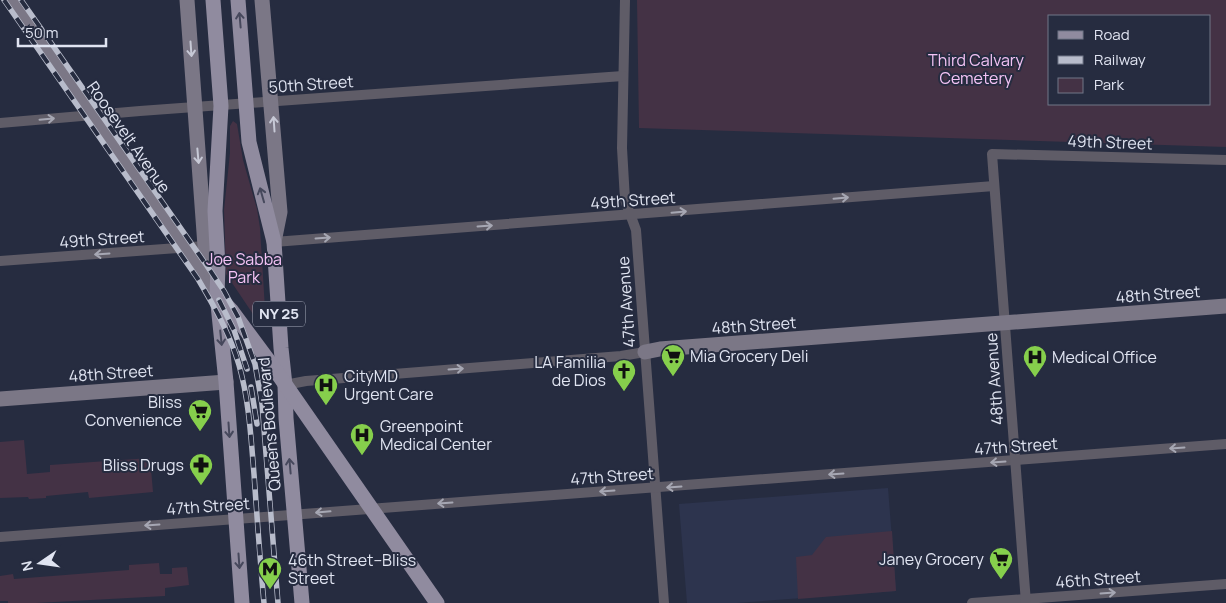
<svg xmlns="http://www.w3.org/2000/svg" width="1226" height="603" font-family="Manrope,sans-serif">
	<rect width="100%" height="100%" fill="#262c40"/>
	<path fill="#2d344e" d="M 888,488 L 896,591 L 737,603 L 687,603 L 679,504 Z"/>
	<g fill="#443245" fill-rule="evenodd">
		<path d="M 637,0 L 1226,0 L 1226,147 L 639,128 ZM 1050,16 L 1210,16 L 1210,104 L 1050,104 Z"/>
		<path d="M 233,121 L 237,124 L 243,160 L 257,209 L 260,228 L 266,325 L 261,326 L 226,274 L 224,210 L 230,153 L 230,126 Z"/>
		<path d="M 24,440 L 27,474 L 50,472 L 50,465 L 150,458 L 153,492 L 89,498 L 88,492 L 46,496 L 46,498 L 29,499 L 28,497 L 0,498 L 0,442 Z"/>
		<path d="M 892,531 L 896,591 L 798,599 L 796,557 L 812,555 L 826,537 Z"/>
		<path d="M 159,563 L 160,574 L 172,574 L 172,568 L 187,567 L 189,585 L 165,588 L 165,596 L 36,603 L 8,603 L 8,601 L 0,601 L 0,576 L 13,574 L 14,579 L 129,570 L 129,565 Z"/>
	</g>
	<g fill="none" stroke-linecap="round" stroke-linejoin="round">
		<g stroke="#5f5c67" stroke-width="10">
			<path d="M 625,0 L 622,148 L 625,200 L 636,230 L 664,603"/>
			<path d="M 0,123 L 140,111 L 623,76"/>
			<path d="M 274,242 L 994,186"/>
			<path d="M 0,261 L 205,246"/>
			<path d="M 285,385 L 306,381 L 621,356 L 645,352"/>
			<path d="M 0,537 L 1226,444"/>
			<path d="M 972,603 L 1226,584"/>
			<path d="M 1026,603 L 992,154 L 1226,160"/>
		</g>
		<g stroke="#7b7786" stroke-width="15">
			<path d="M 11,0 L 187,247 L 217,295"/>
			<path d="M 187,0 L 205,246 L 214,284"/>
			<path d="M 262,0 L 280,212 L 274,242"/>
			<path d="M 645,352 L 660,349 L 1226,306"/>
			<path d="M 0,399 L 226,382"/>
		</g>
		<g stroke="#908b9f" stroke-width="15">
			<path d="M 213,0 L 221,106 L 215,211 L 218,266 L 217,295 L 226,382 L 242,603"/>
			<path d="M 238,0 L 249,142 L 274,242 L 281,348 L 285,385 L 286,418 L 302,603"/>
			<path d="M 217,295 L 231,310 L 271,364 L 437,603"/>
		</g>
		<g stroke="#b8bccb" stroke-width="5.5">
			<g id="rail">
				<path d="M 4,0 L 198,279 C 214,306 230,334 239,365 C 249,400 251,438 254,474 C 257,517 260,560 264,603"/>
				<path d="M 21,0 L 205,263 L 224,291 L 238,317 L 255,364 L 262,404 L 278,603"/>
				<path d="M 219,300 L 234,330 L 247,369"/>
				<path d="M 251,387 L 257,424"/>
			</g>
		</g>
		<use href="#rail" stroke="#262c40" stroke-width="4" stroke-dasharray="11" stroke-linecap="butt"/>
	</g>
	<defs><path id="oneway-shaft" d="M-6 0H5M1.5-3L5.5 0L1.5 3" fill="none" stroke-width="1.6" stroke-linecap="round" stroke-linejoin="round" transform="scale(1.25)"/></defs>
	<g stroke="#46485c">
		<use href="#oneway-shaft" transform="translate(240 20) rotate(-95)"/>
		<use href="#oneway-shaft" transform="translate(262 195) rotate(-106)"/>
		<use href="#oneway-shaft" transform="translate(221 338) rotate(84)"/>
		<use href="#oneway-shaft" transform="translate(229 430) rotate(86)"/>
		<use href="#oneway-shaft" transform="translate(290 466) rotate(-95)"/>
		<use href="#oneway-shaft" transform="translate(239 561) rotate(86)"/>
	</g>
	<g stroke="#c7c9d6">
		<use href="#oneway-shaft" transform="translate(191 49) rotate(86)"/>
		<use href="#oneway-shaft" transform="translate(274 124) rotate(-94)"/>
		<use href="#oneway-shaft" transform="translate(198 156) rotate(85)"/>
	</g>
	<g stroke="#a6a7b3">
		<use href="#oneway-shaft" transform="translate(47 119) rotate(-5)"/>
		<use href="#oneway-shaft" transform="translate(841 198) rotate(-5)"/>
		<use href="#oneway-shaft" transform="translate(679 212) rotate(-5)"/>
		<use href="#oneway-shaft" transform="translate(485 226) rotate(-4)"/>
		<use href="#oneway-shaft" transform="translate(323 238) rotate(-4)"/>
		<use href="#oneway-shaft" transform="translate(102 254) rotate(176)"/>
		<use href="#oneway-shaft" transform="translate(456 369) rotate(-4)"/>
		<use href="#oneway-shaft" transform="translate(1177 448) rotate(176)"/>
		<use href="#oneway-shaft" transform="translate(998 462) rotate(176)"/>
		<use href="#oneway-shaft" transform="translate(836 474) rotate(176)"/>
		<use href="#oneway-shaft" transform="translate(674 487) rotate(176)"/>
		<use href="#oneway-shaft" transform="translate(607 491) rotate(176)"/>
		<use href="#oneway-shaft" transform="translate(445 503) rotate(176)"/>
		<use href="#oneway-shaft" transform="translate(323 512) rotate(175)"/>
		<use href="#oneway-shaft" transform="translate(152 525) rotate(176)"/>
		<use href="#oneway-shaft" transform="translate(1108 593) rotate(-4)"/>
	</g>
	<defs>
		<g id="supermarket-pin" transform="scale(1.25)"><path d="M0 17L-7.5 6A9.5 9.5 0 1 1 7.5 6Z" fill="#86cf4c" stroke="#262c40"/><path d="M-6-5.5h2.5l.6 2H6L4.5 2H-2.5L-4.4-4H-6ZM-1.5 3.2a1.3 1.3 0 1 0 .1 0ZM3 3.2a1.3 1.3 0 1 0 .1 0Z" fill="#111"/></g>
		<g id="hospital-pin" transform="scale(1.25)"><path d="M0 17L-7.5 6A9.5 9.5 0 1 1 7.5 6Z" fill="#86cf4c" stroke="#262c40"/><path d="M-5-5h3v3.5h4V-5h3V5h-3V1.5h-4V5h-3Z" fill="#111"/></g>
		<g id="church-pin" transform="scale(1.25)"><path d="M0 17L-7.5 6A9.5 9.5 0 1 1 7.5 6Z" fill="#86cf4c" stroke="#262c40"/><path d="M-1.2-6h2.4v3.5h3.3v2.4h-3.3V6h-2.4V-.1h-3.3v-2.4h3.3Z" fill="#111"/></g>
		<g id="pharmacy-pin" transform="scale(1.25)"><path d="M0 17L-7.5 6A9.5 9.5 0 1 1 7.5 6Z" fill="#86cf4c" stroke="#262c40"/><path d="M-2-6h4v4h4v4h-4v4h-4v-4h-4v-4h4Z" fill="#111"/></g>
		<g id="metro-pin" transform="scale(1.25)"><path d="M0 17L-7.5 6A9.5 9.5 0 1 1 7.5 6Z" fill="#86cf4c" stroke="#262c40"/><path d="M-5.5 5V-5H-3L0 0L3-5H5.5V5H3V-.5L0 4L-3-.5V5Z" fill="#111"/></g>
	</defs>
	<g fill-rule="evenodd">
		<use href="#supermarket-pin" x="673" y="356"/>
		<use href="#hospital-pin" x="1035" y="357"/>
		<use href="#church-pin" x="624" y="371"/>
		<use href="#hospital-pin" x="326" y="385"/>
		<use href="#supermarket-pin" x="200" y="411"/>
		<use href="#hospital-pin" x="362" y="435"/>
		<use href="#pharmacy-pin" x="201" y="465"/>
		<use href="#supermarket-pin" x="1001" y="559"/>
		<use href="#metro-pin" x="270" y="569"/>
	</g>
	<g text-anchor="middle" stroke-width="4" stroke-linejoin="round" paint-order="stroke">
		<rect fill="#262c40" stroke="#a8adbc" stroke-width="1" x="253" y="301.5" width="52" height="25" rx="4"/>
		<g font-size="15" font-weight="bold" fill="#e0e4f1">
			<text x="279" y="319">NY 25</text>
		</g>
		<g font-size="16" fill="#f4c3f5" stroke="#262c40">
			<text x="976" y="66">Third Calvary<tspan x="976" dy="18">Cemetery</tspan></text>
			<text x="244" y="265">Joe Sabba<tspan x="244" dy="18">Park</tspan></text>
		</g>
		<g font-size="16" fill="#e0e4f1" stroke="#262c40">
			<text transform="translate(311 84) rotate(-4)" y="6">50th Street</text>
			<text transform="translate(129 137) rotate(55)" y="6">Roosevelt Avenue</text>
			<text transform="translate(1110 142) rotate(2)" y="6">49th Street</text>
			<text transform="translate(633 200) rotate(-4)" y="6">49th Street</text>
			<text transform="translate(102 239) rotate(-4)" y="6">49th Street</text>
			<text transform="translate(1158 294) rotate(-4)" y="6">48th Street</text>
			<text transform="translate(626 302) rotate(-94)" y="6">47th Avenue</text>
			<text transform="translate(754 325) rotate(-4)" y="6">48th Street</text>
			<text transform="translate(111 373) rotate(-4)" y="6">48th Street</text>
			<text transform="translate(994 379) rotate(-94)" y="6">48th Avenue</text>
			<text transform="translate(269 424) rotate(-95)" y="6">Queens Boulevard</text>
			<text transform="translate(1016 446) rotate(-4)" y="6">47th Street</text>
			<text transform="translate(612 476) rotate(-4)" y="6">47th Street</text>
			<text transform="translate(208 506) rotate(-4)" y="6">47th Street</text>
			<text transform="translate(1098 579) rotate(-4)" y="6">46th Street</text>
		</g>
		<g font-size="16" fill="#e0e4f1" stroke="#262c40" text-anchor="start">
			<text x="690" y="362">Mia Grocery Deli</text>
			<text x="1052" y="363">Medical Office</text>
			<text x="606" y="368" text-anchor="end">LA Familia<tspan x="606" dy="18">de Dios</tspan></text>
			<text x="344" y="382">CityMD<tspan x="344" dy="18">Urgent Care</tspan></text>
			<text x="182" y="408" text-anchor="end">Bliss<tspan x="182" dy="18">Convenience</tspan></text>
			<text x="380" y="432">Greenpoint<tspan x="380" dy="18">Medical Center</tspan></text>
			<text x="184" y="471" text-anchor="end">Bliss Drugs</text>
			<text x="984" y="565" text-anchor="end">Janey Grocery</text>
			<text x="288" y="566">46th Street–Bliss<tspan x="288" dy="18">Street</tspan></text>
		</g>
	</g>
	<rect x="1048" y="15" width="162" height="90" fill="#262c40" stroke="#707687"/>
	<rect x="1058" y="31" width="25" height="8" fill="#908b9f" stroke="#707687"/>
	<text x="1094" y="40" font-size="15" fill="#e0e4f1">Road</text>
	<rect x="1058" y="56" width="25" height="8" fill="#b8bccb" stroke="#707687"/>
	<text x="1094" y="65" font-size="15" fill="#e0e4f1">Railway</text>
	<rect x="1058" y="78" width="25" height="15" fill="#443245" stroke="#707687"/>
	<text x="1094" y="90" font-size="15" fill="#e0e4f1">Park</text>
	<g transform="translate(40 563) rotate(257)" stroke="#262c40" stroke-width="4" paint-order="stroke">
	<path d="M0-4L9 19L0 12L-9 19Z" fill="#e0e4f1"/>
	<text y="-8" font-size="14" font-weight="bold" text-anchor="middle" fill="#e0e4f1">N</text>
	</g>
	<path d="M18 38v8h88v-8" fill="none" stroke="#e0e4f1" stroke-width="2.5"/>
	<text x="25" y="38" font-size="15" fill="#e0e4f1" stroke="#262c40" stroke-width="4" paint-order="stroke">50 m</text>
</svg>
